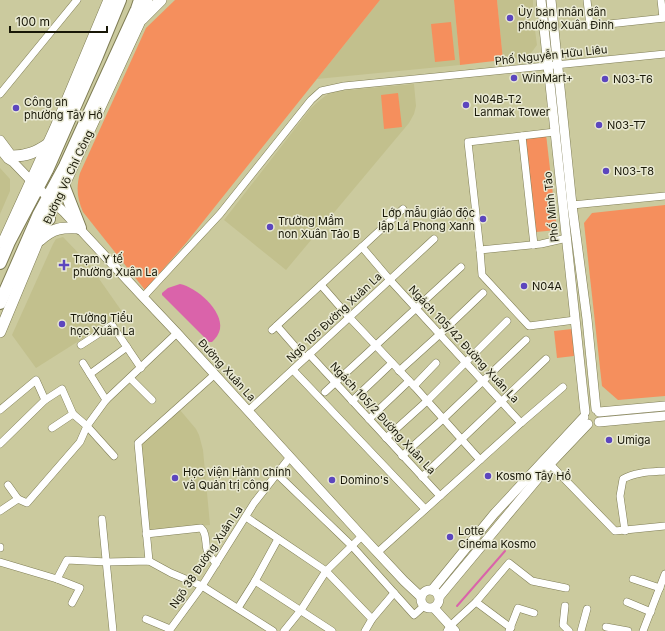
<svg xmlns="http://www.w3.org/2000/svg" width="665" height="631" font-family="Inter,sans-serif">
	<rect width="100%" height="100%" fill="#cbca9e"/>
	<g fill="#c2c08d">
		<path d="M 380,0 L 454,0 L 460,65 L 317,79 Z"/>
		<path d="M 497,0 L 533,0 L 533,8 L 529,9 L 531,27 L 535,30 L 537,45 L 528,57 L 503,60 Z"/>
		<path d="M 414,84 L 416,106 L 414,114 L 409,123 L 286,270 L 224,220 L 311,108 L 320,100 L 329,93 L 338,91 Z"/>
		<path d="M 0,168 L 10,179 L 10,191 L 0,214 Z"/>
		<path d="M 63,237 L 88,263 L 123,313 L 36,368 L 12,335 L 53,244 L 56,239 Z"/>
		<path d="M 180,410 L 196,429 L 199,435 L 203,450 L 210,525 L 149,531 L 141,444 Z"/>
	</g>
	<g fill="#f58f5d">
		<path d="M 175,0 L 380,0 L 186,243 L 145,290 L 83,212 C 77,198 76,187 80,173 L 146,28 Z"/>
		<path d="M 454,0 L 497,0 L 503,60 L 460,65 Z"/>
		<path d="M 451,22 L 455,60 L 435,62 L 431,24 Z"/>
		<path d="M 398,93 L 402,127 L 384,129 L 381,95 Z"/>
		<path d="M 546,134 L 557,230 L 536,232 L 524,136 Z"/>
		<path d="M 665,205 L 665,396 L 618,400 L 602,386 L 584,223 L 592,213 Z"/>
		<path d="M 572,329 L 574,356 L 557,358 L 554,331 Z"/>
	</g>
	<path fill="#da63aa" d="M 180,284 C 196,287 223,310 220,329 C 219,334 216,338 212,342 L 209,342 L 162,295 L 162,293 L 168,288 Z"/>
	<g fill="none" stroke-linecap="round" stroke-linejoin="round">
		<path stroke="#da63aa" stroke-width="2" d="M 457,606 L 505,551"/>
		<g stroke="#7f7d55" stroke-width="8">
			<g id="street">
				<path d="M 587,0 L 590,26 L 665,18"/>
				<path d="M 661,0 L 663,18"/>
				<path d="M 0,94 L 77,0"/>
				<path d="M 522,136 L 534,245"/>
				<path d="M 572,205 L 665,196"/>
				<path d="M 567,238 L 541,244 L 480,250 L 482,275 L 529,326 L 575,320"/>
				<path d="M 362,247 L 390,280 L 521,423"/>
				<path d="M 480,250 L 468,142 L 555,132"/>
				<path d="M 321,285 L 349,317 L 414,386 L 480,460"/>
				<path d="M 143,297 L 220,214 L 311,100 L 321,91 L 344,86 L 665,54"/>
				<path d="M 277,326 L 305,358"/>
				<path d="M 272,330 L 403,209"/>
				<path d="M 81,345 L 112,325 L 141,368"/>
				<path d="M 309,354 L 440,496"/>
				<path d="M 83,363 L 106,400"/>
				<path d="M 293,370 L 425,509"/>
				<path d="M 399,371 L 440,334 L 483,293"/>
				<path d="M 90,374 L 127,347"/>
				<path d="M 130,378 L 152,400"/>
				<path d="M 414,386 L 436,363"/>
				<path d="M 325,392 L 461,267"/>
				<path d="M 352,401 L 392,363"/>
				<path d="M 0,410 L 36,380 L 45,400 L 62,389 L 73,414 L 87,426 L 114,456"/>
				<path d="M 248,411 L 434,239"/>
				<path d="M 369,419 L 409,381"/>
				<path d="M 52,428 L 73,414"/>
				<path d="M 386,438 L 427,401 L 507,321"/>
				<path d="M 0,444 L 45,400"/>
				<path d="M 402,456 L 443,419 L 526,340"/>
				<path d="M 547,461 L 615,531 L 665,526"/>
				<path d="M 277,474 L 352,546 L 414,615 L 424,606"/>
				<path d="M 422,477 L 546,359"/>
				<path d="M 8,485 L 18,499"/>
				<path d="M 0,511 L 18,499 L 27,503 L 80,442 L 87,426 L 106,400 L 177,333"/>
				<path d="M 246,517 L 326,571 L 372,619"/>
				<path d="M 102,519 L 113,631"/>
				<path d="M 625,531 L 620,496 L 623,479 C 635,472 651,472 665,471"/>
				<path d="M 146,534 L 201,528 C 207,533 205,543 207,550 C 209,555 213,559 216,564"/>
				<path d="M 0,547 L 0,548"/>
				<path d="M 378,552 L 521,423 L 563,387"/>
				<path d="M 149,561 L 138,443 L 214,375"/>
				<path d="M 0,562 L 57,579 L 67,560 L 107,562 L 149,561 L 171,573 L 202,586 L 273,631"/>
				<path d="M 57,579 L 80,588 L 72,603"/>
				<path d="M 633,579 L 660,588"/>
				<path d="M 255,581 L 332,631"/>
				<path d="M 476,602 L 511,628"/>
				<path d="M 627,602 L 651,612"/>
				<path d="M 565,606 L 563,625 L 569,631"/>
				<path d="M 238,608 L 255,581 L 278,539"/>
				<path d="M 146,619 L 170,629"/>
				<path d="M 606,627 L 628,631"/>
				<path d="M 169,631 L 202,586 L 254,503 L 290,457"/>
				<path d="M 284,631 L 301,610 L 326,571 L 362,536"/>
				<path d="M 365,631 L 372,619 L 394,593"/>
				<path d="M 447,631 L 450,626 L 476,602 L 509,563 L 532,581 L 566,588"/>
				<path d="M 509,631 L 518,608 L 534,613"/>
				<path d="M 581,631 L 587,609"/>
				<path d="M 643,631 L 665,574"/>
			</g>
		</g>
		<g stroke="#7f7d55" stroke-width="10">
			<g id="secondary">
				<path d="M 541,0 L 585,412"/>
				<path d="M 551,0 L 572,205 L 587,319 L 596,409"/>
				<path d="M 0,140 L 9,152"/>
				<path d="M 0,149 L 8,159 L 13,162 L 38,188 L 64,212 L 143,297 L 177,333 L 362,536 L 404,581 L 421,597"/>
				<path d="M 599,412 L 665,406"/>
				<path d="M 599,422 L 665,416"/>
				<circle cx="430" cy="599" r="9"/>
				<path d="M 432,590 L 494,514 L 584,417"/>
				<path d="M 439,597 L 550,464 L 588,424"/>
				<path d="M 434,608 L 455,631"/>
			</g>
		</g>
		<g stroke="#7f7d55" stroke-width="12">
			<g id="primary">
				<path d="M 142,19 L 161,0"/>
				<path d="M 13,156 C 27,156 36,152 48,144"/>
				<path d="M 40,240 C 53,228 62,227 80,228"/>
				<path d="M 3,243 L 55,129 L 109,0"/>
				<path d="M 0,332 L 37,243 L 139,23 L 147,0"/>
			</g>
		</g>
		<g stroke="#7f7d55" stroke-width="14">
			<g id="highway">
				<path d="M 60,177 L 80,228"/>
				<path d="M 48,197 L 49,219"/>
				<path d="M 0,263 L 9,242 L 47,170 L 97,56 L 120,0"/>
				<path d="M 0,303 L 39,214 L 65,166 L 137,9 L 140,0"/>
			</g>
		</g>
		<use href="#street" stroke="#fff" stroke-width="7"/>
		<use href="#secondary" stroke="#fff" stroke-width="9"/>
		<use href="#primary" stroke="#fff" stroke-width="11"/>
		<use href="#highway" stroke="#fff" stroke-width="12"/>
	</g>
	<g fill="#5c46be" stroke="#e9e9d3" stroke-width="1.5">
		<circle cx="510" cy="18" r="4"/>
		<circle cx="514" cy="78" r="4"/>
		<circle cx="605" cy="79" r="4"/>
		<circle cx="466" cy="105" r="4"/>
		<circle cx="16" cy="108" r="4"/>
		<circle cx="599" cy="125" r="4"/>
		<circle cx="606" cy="171" r="4"/>
		<circle cx="483" cy="219" r="4"/>
		<circle cx="270" cy="227" r="4"/>
		<path d="M62 259h4v4h4v4h-4v4h-4v-4h-4v-4h4z"/>
		<circle cx="524" cy="286" r="4"/>
		<circle cx="62" cy="324" r="4"/>
		<circle cx="609" cy="440" r="4"/>
		<circle cx="488" cy="476" r="4"/>
		<circle cx="175" cy="478" r="4"/>
		<circle cx="332" cy="480" r="4"/>
		<circle cx="450" cy="537" r="4"/>
	</g>
	<g text-anchor="middle" stroke-width="3" stroke-linejoin="round" paint-order="stroke">
		<g font-size="11" fill="#181707" stroke="#e9e9d3" text-anchor="start">
			<text x="518" y="16">Ủy ban nhân dân<tspan x="518" dy="13">phường Xuân Đỉnh</tspan></text>
			<text x="522" y="82">WinMart+</text>
			<text x="613" y="83">N03-T6</text>
			<text x="474" y="103">N04B-T2<tspan x="474" dy="13">Lanmak Tower</tspan></text>
			<text x="24" y="106">Công an<tspan x="24" dy="13">phường Tây Hồ</tspan></text>
			<text x="607" y="129">N03-T7</text>
			<text x="614" y="175">N03-T8</text>
			<text x="475" y="217" text-anchor="end">Lớp mẫu giáo độc<tspan x="475" dy="13">lập Lá Phong Xanh</tspan></text>
			<text x="278" y="225">Trường Mầm<tspan x="278" dy="13">non Xuân Tảo B</tspan></text>
			<text x="73" y="263">Trạm Y tế<tspan x="73" dy="13">phường Xuân La</tspan></text>
			<text x="532" y="290">N04A</text>
			<text x="70" y="322">Trường Tiểu<tspan x="70" dy="13">học Xuân La</tspan></text>
			<text x="617" y="444">Umiga</text>
			<text x="183" y="476">Học viện Hành chính<tspan x="183" dy="13">và Quản trị công</tspan></text>
			<text x="496" y="480">Kosmo Tây Hồ</text>
			<text x="340" y="484">Domino's</text>
			<text x="458" y="535">Lotte<tspan x="458" dy="13">Cinema Kosmo</tspan></text>
		</g>
		<g font-size="11" fill="#181707" stroke="#e9e9d3">
			<text transform="translate(551 55) rotate(-6)" y="4">Phố Nguyễn Hữu Liêu</text>
			<text transform="translate(68 177) rotate(-65)" y="4">Đường Võ Chí Công</text>
			<text transform="translate(551 207) rotate(-96)" y="4">Phố Minh Tảo</text>
			<text transform="translate(334 317) rotate(-43)" y="4">Ngõ 105 Đường Xuân La</text>
			<text transform="translate(464 344) rotate(47)" y="4">Ngách 105/42 Đường Xuân La</text>
			<text transform="translate(227 370) rotate(48)" y="4">Đường Xuân La</text>
			<text transform="translate(383 418) rotate(47)" y="4">Ngách 105/2 Đường Xuân La</text>
			<text transform="translate(206 557) rotate(-56)" y="4">Ngõ 38 Đường Xuân La</text>
		</g>
	</g>
	<path d="M10 26v6h97v-6" fill="none" stroke="#181707" stroke-width="2"/>
	<text x="16" y="26" font-size="12" fill="#181707" stroke="#e9e9d3" stroke-width="3" paint-order="stroke">100 m</text>
</svg>
